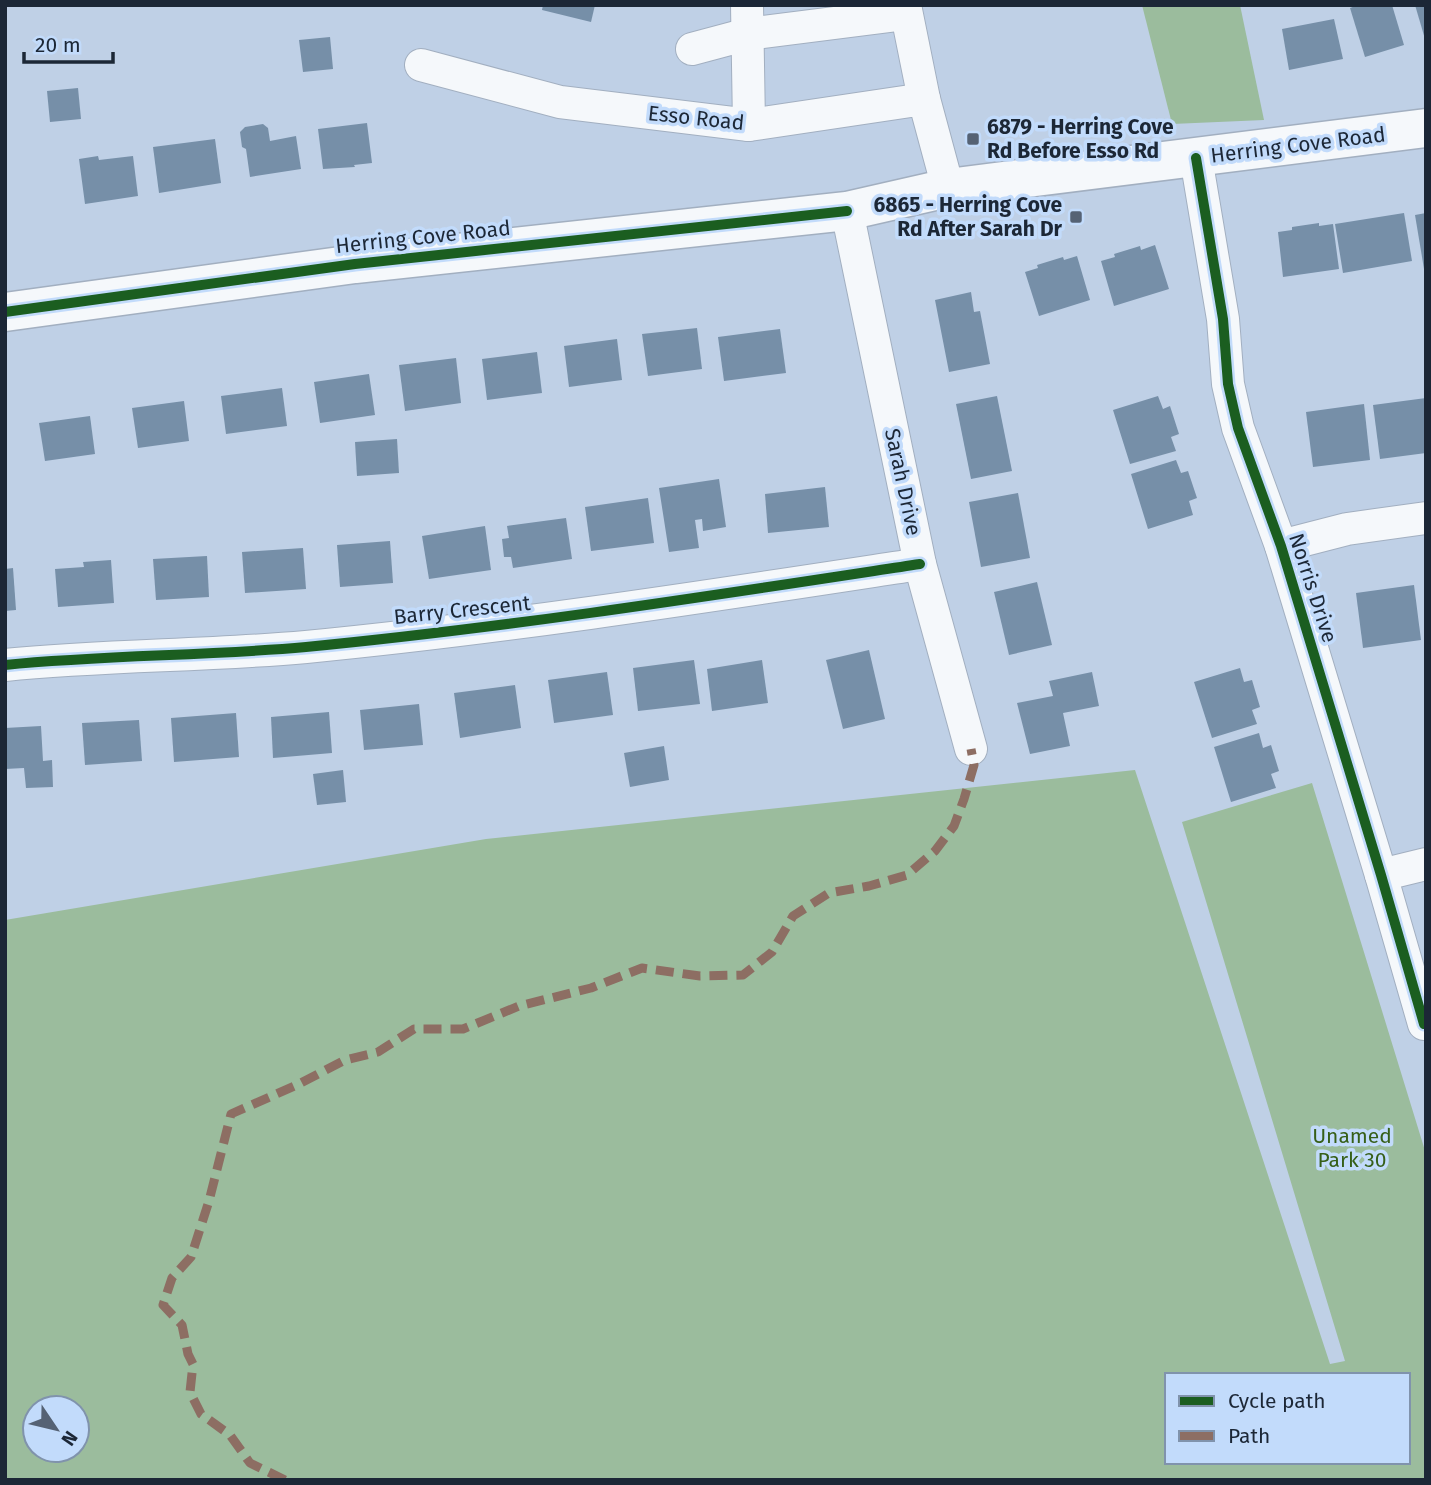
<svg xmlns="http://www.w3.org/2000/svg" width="1431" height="1485" font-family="'Fira Sans',sans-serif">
	<rect width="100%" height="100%" fill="#bfd0e6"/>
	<g fill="#9bbc9d" fill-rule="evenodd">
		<path d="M 1142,5 L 1240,5 L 1264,120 L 1172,124 Z"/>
		<path d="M 1135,770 L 1330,1364 L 1345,1361 L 1182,822 L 1312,783 L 1426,1154 L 1426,1480 L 5,1480 L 5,920 L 486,839 ZM 1167,1375 L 1408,1375 L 1408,1462 L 1167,1462 ZM 35,1408 L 77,1408 L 77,1450 L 35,1450 Z"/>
	</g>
	<g fill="#768fa8">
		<path d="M 543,5 L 595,5 L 591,22 L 542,10 Z"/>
		<path d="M 1358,5 L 1392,5 L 1404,45 L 1365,57 L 1350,8 Z"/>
		<path d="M 1415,5 L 1426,5 L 1426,39 L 1425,39 Z"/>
		<path d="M 1334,19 L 1343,59 L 1289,70 L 1282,29 Z"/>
		<path d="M 330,37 L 333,69 L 303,72 L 299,40 Z"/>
		<path d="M 78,88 L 81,119 L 50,122 L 47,91 Z"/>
		<path d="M 367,123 L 372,163 L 354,165 L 355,167 L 323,169 L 318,129 Z"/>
		<path d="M 263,124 L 268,128 L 270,141 L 296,136 L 301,169 L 250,177 L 246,149 L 242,147 L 240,132 L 245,127 Z"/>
		<path d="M 215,139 L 221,183 L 159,193 L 153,147 Z"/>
		<path d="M 98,156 L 99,160 L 133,156 L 138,196 L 85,204 L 79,159 Z"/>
		<path d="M 1404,213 L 1412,261 L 1343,273 L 1335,224 Z"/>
		<path d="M 1426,213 L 1426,269 L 1424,269 L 1415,215 Z"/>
		<path d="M 1319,223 L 1319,226 L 1333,224 L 1339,269 L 1283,277 L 1278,232 L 1292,230 L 1292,227 Z"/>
		<path d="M 1155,245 L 1169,289 L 1114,306 L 1101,261 L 1115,257 L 1114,254 L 1140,246 L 1141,250 Z"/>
		<path d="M 1077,256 L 1090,300 L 1039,316 L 1025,272 L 1038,268 L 1037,265 L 1063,257 L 1064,260 Z"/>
		<path d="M 971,292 L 974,312 L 980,311 L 990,364 L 949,372 L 935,300 Z"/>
		<path d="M 697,328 L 702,369 L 648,376 L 642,334 Z"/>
		<path d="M 780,329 L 786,373 L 724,381 L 718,337 Z"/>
		<path d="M 617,339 L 622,380 L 569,387 L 564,346 Z"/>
		<path d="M 537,352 L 542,393 L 487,400 L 482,359 Z"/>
		<path d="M 456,358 L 461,403 L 405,411 L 399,365 Z"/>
		<path d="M 369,374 L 375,415 L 320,423 L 314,382 Z"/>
		<path d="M 282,388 L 287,426 L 226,434 L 221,396 Z"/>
		<path d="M 997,396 L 1012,471 L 971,479 L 956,404 Z"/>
		<path d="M 1158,396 L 1163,409 L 1170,406 L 1179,434 L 1171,437 L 1176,451 L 1130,464 L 1113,410 Z"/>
		<path d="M 1426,398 L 1426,453 L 1380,459 L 1373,405 Z"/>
		<path d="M 184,401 L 189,441 L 138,448 L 132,408 Z"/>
		<path d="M 1364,404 L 1370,460 L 1313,467 L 1306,412 Z"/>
		<path d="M 90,416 L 95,454 L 45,461 L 39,423 Z"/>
		<path d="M 397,439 L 399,473 L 357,476 L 355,442 Z"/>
		<path d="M 1176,460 L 1181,473 L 1188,471 L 1197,498 L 1189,501 L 1193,515 L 1148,529 L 1131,474 Z"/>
		<path d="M 719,479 L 726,527 L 703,531 L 702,519 L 695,520 L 699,548 L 669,552 L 659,488 Z"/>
		<path d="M 825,487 L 829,527 L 768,533 L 765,494 Z"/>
		<path d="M 1018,493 L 1030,558 L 981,567 L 969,502 Z"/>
		<path d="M 648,498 L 654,543 L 591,551 L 585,507 Z"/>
		<path d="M 566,518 L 572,559 L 513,568 L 511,557 L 504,557 L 502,539 L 509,538 L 507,526 Z"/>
		<path d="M 485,526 L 491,570 L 429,579 L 422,536 Z"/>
		<path d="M 390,541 L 393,583 L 340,587 L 337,545 Z"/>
		<path d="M 303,548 L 306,589 L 245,593 L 242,552 Z"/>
		<path d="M 207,556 L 209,597 L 156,600 L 153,559 Z"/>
		<path d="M 111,560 L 114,603 L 58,607 L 55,569 L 84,567 L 83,562 Z"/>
		<path d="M 13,568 L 16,610 L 5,611 L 5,569 Z"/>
		<path d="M 1037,582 L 1052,645 L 1009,655 L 994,592 Z"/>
		<path d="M 1414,585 L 1421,640 L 1363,648 L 1356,593 Z"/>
		<path d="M 869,650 L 885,719 L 843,729 L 826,660 Z"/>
		<path d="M 694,660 L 700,704 L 638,711 L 633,668 Z"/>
		<path d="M 762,660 L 768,703 L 712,711 L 707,669 Z"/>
		<path d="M 1240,668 L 1244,682 L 1252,680 L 1260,707 L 1252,710 L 1257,724 L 1212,738 L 1194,682 Z"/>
		<path d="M 607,672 L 613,715 L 554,723 L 548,680 Z"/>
		<path d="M 1092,672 L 1099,706 L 1063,713 L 1070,746 L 1030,754 L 1017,703 L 1053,696 L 1049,681 Z"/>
		<path d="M 515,685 L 521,728 L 460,738 L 454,693 Z"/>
		<path d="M 419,704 L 423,745 L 364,750 L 360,710 Z"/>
		<path d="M 329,712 L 332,753 L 273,758 L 271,717 Z"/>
		<path d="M 236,713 L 239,757 L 174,762 L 171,718 Z"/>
		<path d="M 139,720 L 142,761 L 85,765 L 82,723 Z"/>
		<path d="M 41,726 L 43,761 L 52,760 L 53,787 L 26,788 L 24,768 L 5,769 L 5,728 Z"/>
		<path d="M 1259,733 L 1263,748 L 1271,745 L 1279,771 L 1271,774 L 1276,788 L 1231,802 L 1214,747 Z"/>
		<path d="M 664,746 L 669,780 L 630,787 L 624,753 Z"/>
		<path d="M 343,770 L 346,802 L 317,805 L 313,774 Z"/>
	</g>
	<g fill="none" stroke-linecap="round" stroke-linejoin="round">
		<g stroke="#a2afc0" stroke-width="34">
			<g id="minor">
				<path d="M 747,5 L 749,125"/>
				<path d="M 905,5 L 924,99"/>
				<path d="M 692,49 L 748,34 L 906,14"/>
				<path d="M 421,65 L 560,102 L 749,125 L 924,99 L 948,188"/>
				<path d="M 1196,158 L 1223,319 L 1228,384 L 1238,428 L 1281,546 L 1381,875 L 1424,1024"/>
				<path d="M 847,211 L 920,564 L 971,749"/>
				<path d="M 1281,546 L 1347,529 L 1426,518"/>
				<path d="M 5,665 C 105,655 206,656 306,647 C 512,627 716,595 920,564"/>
				<path d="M 1381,875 L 1426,864"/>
			</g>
		</g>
		<g stroke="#a2afc0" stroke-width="41">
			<path id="major" d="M 5,312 L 355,264 L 847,211 L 948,188 L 1426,128"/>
		</g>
		<use href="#minor" stroke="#f5f8fb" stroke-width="32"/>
		<use href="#major" stroke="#f5f8fb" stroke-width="38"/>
		<path stroke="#8d6e63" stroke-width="9" stroke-dasharray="18 9" stroke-linecap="butt" d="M 285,1480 L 250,1463 L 230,1435 L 201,1414 L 190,1392 L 193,1364 L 188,1354 L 182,1325 L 163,1305 L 172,1278 L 191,1257 L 209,1201 L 231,1114 L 297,1085 L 345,1060 L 378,1052 L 414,1029 L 463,1029 L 519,1006 L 591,988 L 642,968 L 700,976 L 743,975 L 772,952 L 793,916 L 829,893 L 869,886 L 907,875 L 935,851 L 954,826 L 964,799 L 974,765 L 971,749"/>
		<g stroke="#c2dbfb" stroke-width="15">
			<g id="cycleway">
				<path d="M 1196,158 L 1223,319 L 1228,384 L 1238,428 L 1281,546 L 1381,875 L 1424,1024"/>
				<path d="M 5,312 L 355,264 L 847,211"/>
				<path d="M 5,665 C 105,655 206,656 306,647 C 512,627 716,595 920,564"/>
			</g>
		</g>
		<use href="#cycleway" stroke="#1b5e20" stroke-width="10"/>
	</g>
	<g fill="#556274" stroke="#c2dbfb" stroke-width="2.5">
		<rect x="966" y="132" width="14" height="14" rx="3.5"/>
		<rect x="1069" y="210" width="14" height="14" rx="3.5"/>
	</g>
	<g text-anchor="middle" stroke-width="7" stroke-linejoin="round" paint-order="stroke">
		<g font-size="21" fill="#1c2736" stroke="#c2dbfb">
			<text transform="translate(696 118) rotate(6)" y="7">Esso Road</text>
			<text transform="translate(1298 145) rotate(-7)" y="7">Herring Cove Road</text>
			<text transform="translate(423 237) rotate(-6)" y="7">Herring Cove Road</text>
			<text transform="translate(903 482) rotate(78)" y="7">Sarah Drive</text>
			<text transform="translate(1313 588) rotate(72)" y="7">Norris Drive</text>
			<text transform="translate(462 610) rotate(-6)" y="7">Barry Crescent</text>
		</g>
		<g font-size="21" font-weight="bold" fill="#1c2736" stroke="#c2dbfb" text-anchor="start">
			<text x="987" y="134">6879 - Herring Cove<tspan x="987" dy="24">Rd Before Esso Rd</tspan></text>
			<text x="1062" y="212" text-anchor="end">6865 - Herring Cove<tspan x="1062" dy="24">Rd After Sarah Dr</tspan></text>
		</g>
		<g font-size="21" fill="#365f18" stroke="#c2dbfb">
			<text x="1352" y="1143">Unamed<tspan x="1352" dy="24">Park 30</tspan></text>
		</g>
	</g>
	<rect width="1431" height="1485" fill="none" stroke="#1c2736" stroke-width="14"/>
	<rect x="1165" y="1373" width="245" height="91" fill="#c2dbfb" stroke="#8093ac" stroke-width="2"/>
	<rect x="1179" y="1396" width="35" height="10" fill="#1b5e20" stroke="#8093ac" stroke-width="2"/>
	<text x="1228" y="1408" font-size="21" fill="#1c2736">Cycle path</text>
	<rect x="1179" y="1431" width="35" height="10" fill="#8d6e63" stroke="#8093ac" stroke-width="2"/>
	<text x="1228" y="1443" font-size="21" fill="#1c2736">Path</text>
	<g transform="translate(56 1429) rotate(125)"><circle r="33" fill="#c2dbfb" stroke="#8093ac" stroke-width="2"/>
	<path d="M0-5L12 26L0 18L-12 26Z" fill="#556274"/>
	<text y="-10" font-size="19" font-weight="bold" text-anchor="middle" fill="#1c2736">N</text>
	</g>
	<path d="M24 52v10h89v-10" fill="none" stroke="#1c2736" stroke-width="3.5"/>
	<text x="35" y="52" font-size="21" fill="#1c2736" stroke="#c2dbfb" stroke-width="5" paint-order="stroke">20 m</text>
</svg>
